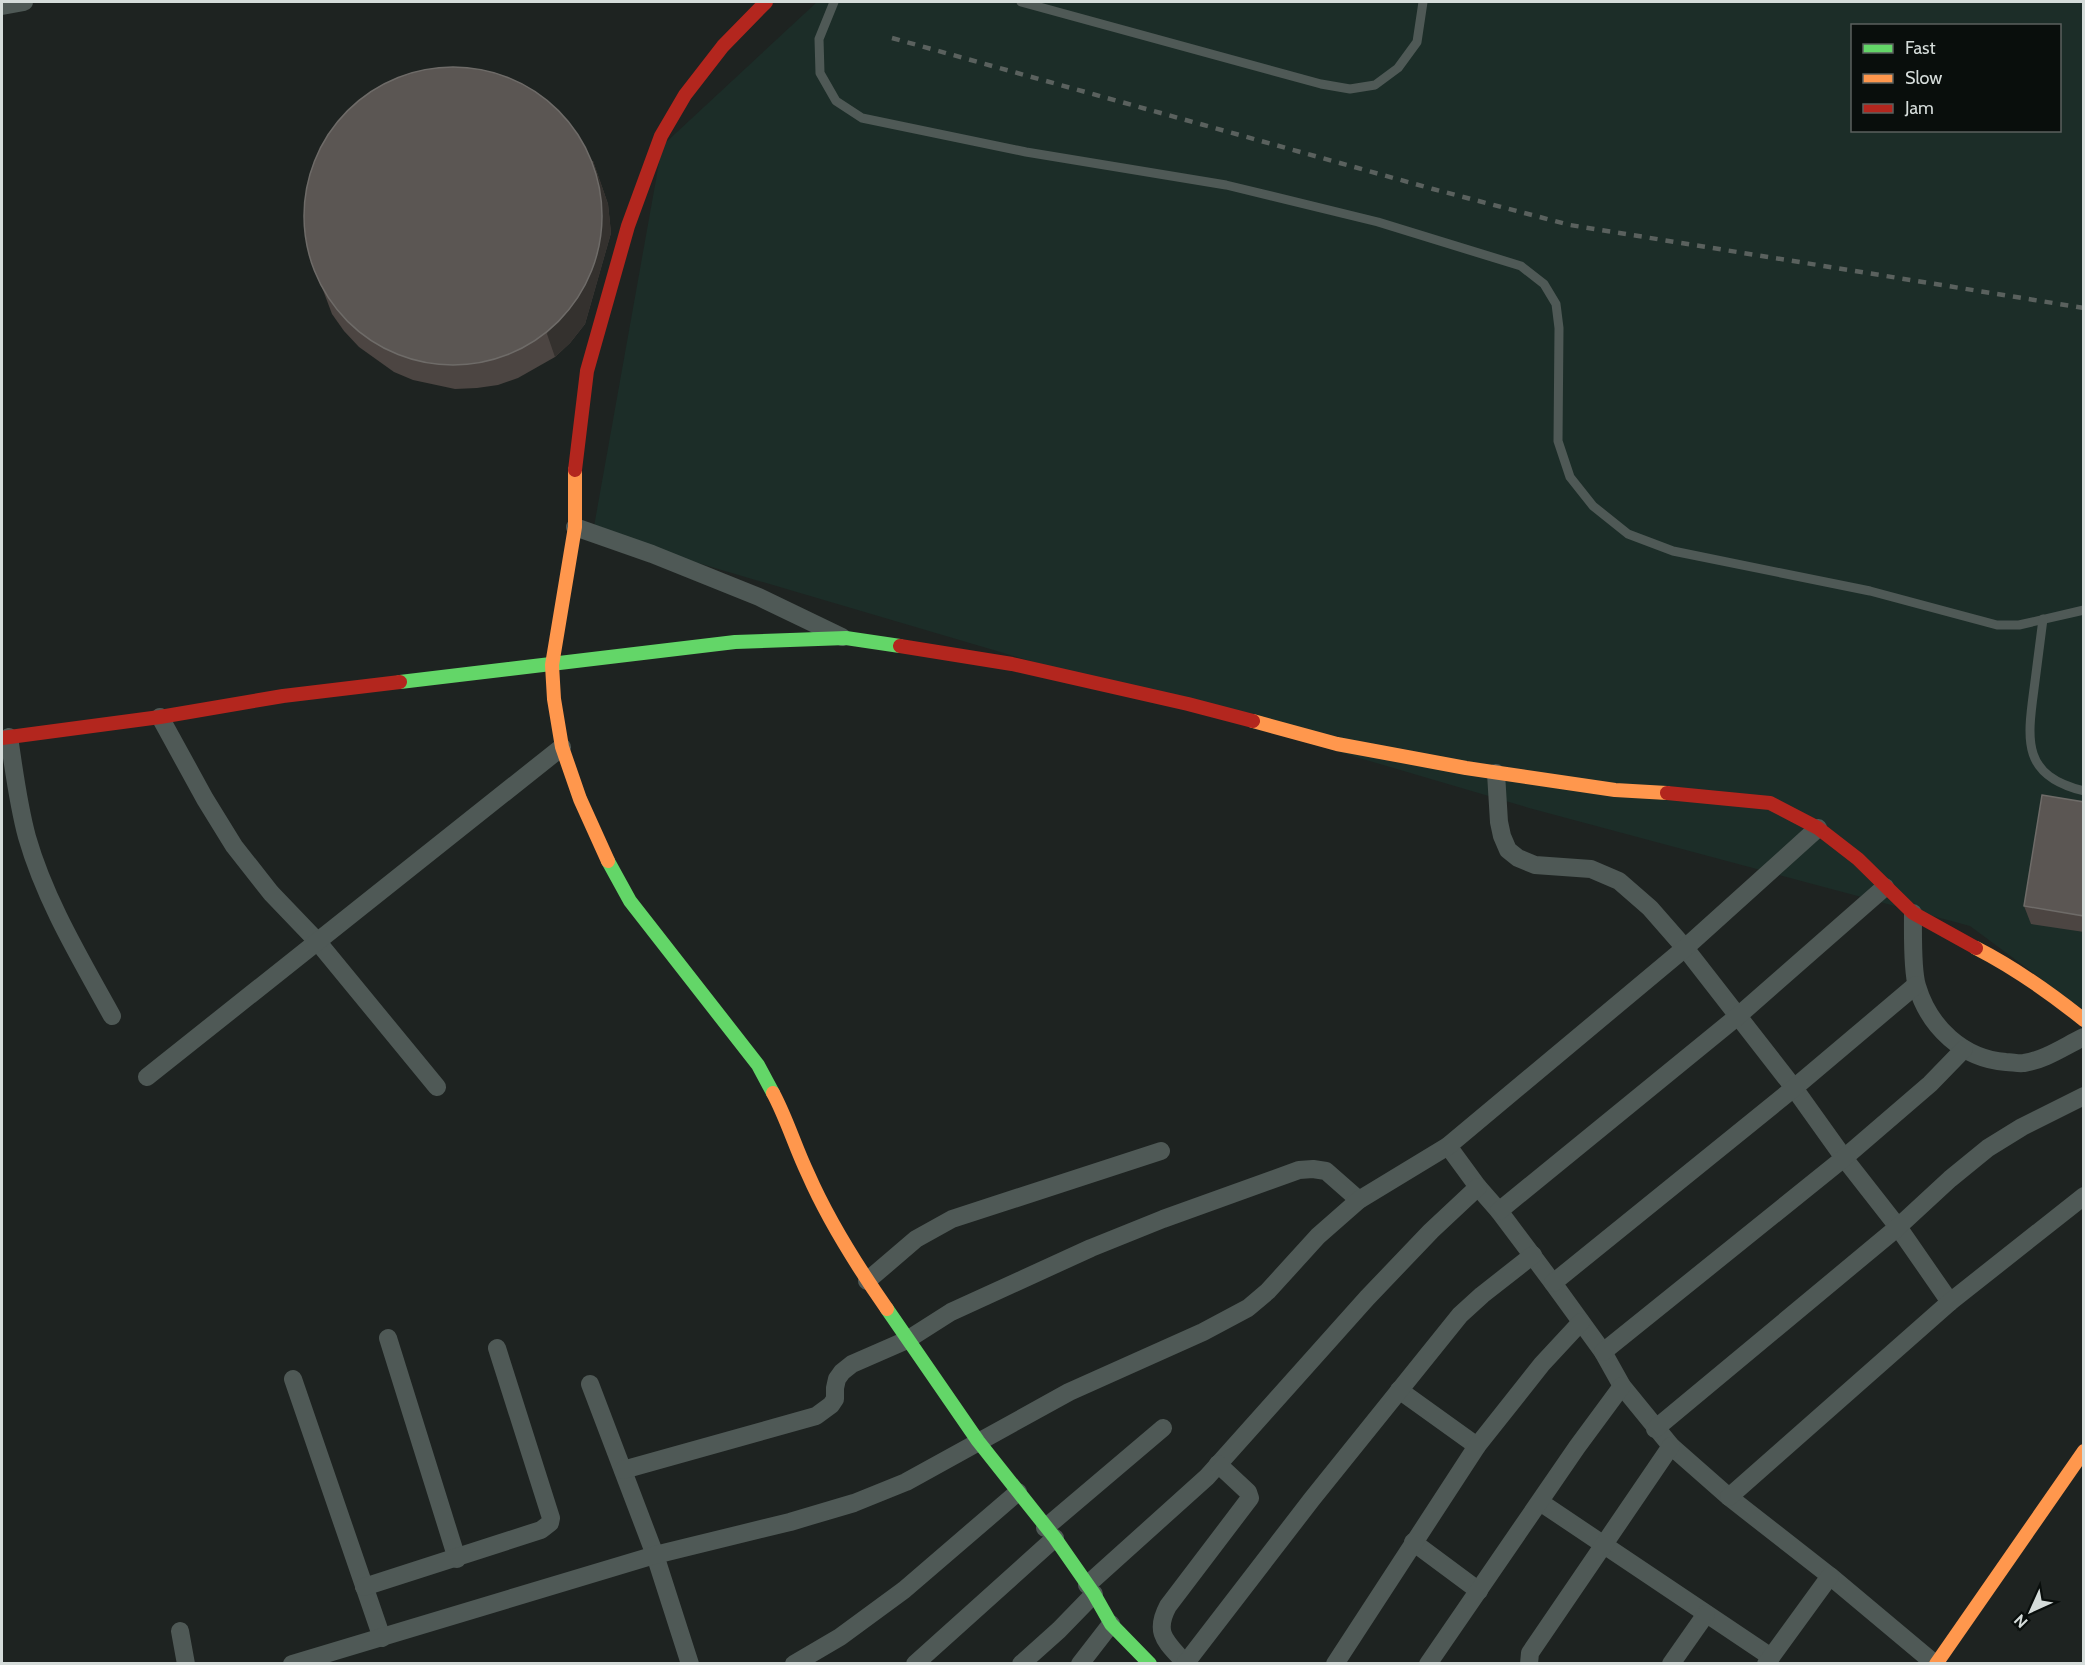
<svg xmlns="http://www.w3.org/2000/svg" width="2085" height="1665" font-family="Cabin,sans-serif">
	<rect width="100%" height="100%" fill="#1e2321"/>
	<path fill="#1c2d28" fill-rule="evenodd" d="M 817,2 L 2083,2 L 2083,1010 L 1970,926 L 1529,808 L 593,532 L 662,146 ZM 1852,26 L 2060,26 L 2060,130 L 1852,130 Z"/>
	<g fill="none" stroke-linecap="round" stroke-linejoin="round">
		<g stroke="#4f5956" stroke-width="9">
			<path d="M 834,2 L 819,39 L 820,73 L 836,101 L 862,118 L 1026,152 L 1226,185 L 1378,222 L 1521,266 L 1544,284 L 1556,304 L 1559,328 L 1558,441 L 1570,477 L 1593,506 L 1628,534 L 1673,551 L 1870,591 L 1997,625 L 2019,625 L 2084,610"/>
			<path d="M 1021,2 L 1321,84 L 1350,89 L 1375,85 L 1398,68 L 1417,42 L 1423,2"/>
			<path d="M 2043,619 C 2040,643 2037,666 2034,689 C 2027,741 2022,776 2084,791"/>
		</g>
		<g stroke="#4f5956" stroke-width="18">
			<path d="M 2,6 L 24,2"/>
			<path d="M 575,527 L 652,554 L 759,597 L 842,637"/>
			<path d="M 160,717 L 205,799 L 234,846 L 271,893 L 317,941 L 437,1087"/>
			<path d="M 9,737 C 14,770 18,804 27,837 C 45,900 80,958 112,1016"/>
			<path d="M 1496,773 L 1499,822 L 1502,836 L 1508,850 L 1518,858 L 1535,865 L 1591,869 L 1619,881 L 1650,908 L 1685,948 L 1794,1088 L 1844,1158 L 1898,1227 L 1950,1302"/>
			<path d="M 1913,913 C 1913,931 1912,970 1917,986 C 1929,1027 1963,1059 2006,1062 C 2012,1062 2019,1064 2024,1063 C 2045,1060 2065,1046 2084,1037"/>
			<path d="M 147,1077 L 562,747"/>
			<path d="M 1448,1146 L 1478,1187 L 1499,1211 L 1553,1283 L 1603,1352 L 1622,1386 L 1671,1446 L 1729,1497 L 1830,1576 L 1935,1664"/>
			<path d="M 1499,1211 L 1738,1016 L 1885,887"/>
			<path d="M 867,1281 L 916,1239 L 952,1219 L 1161,1151"/>
			<path d="M 1553,1283 L 1794,1088 L 1916,985"/>
			<path d="M 388,1338 L 457,1559"/>
			<path d="M 1603,1352 L 1844,1158 L 1930,1084 L 1964,1049"/>
			<path d="M 293,1379 L 382,1638"/>
			<path d="M 590,1384 L 655,1555 L 690,1664"/>
			<path d="M 1399,1390 L 1477,1446"/>
			<path d="M 1655,1429 L 1898,1227 L 1950,1179 L 1988,1148 L 2022,1127 L 2084,1096"/>
			<path d="M 623,1470 L 816,1416 L 831,1405 L 835,1399 L 835,1388 L 837,1379 L 842,1372 L 852,1364 L 907,1340 L 951,1312 L 1091,1248 L 1163,1219 L 1299,1170 L 1313,1169 L 1326,1171 L 1359,1200"/>
			<path d="M 1729,1497 L 1950,1302 L 2084,1196"/>
			<path d="M 1540,1502 L 1771,1657"/>
			<path d="M 1045,1528 L 1163,1428"/>
			<path d="M 1413,1542 L 1479,1591"/>
			<path d="M 1087,1585 L 1207,1477 L 1367,1298 L 1431,1231 L 1478,1187"/>
			<path d="M 364,1587 L 541,1530 L 550,1523 L 551,1518 L 497,1348"/>
			<path d="M 180,1631 L 186,1664"/>
			<path d="M 1185,1663 C 1167,1642 1153,1634 1168,1606 L 1250,1498 L 1248,1492 L 1218,1464"/>
			<path d="M 292,1664 L 655,1555 L 790,1522 L 854,1503 L 906,1482 L 1069,1392 L 1203,1332 L 1248,1308 L 1268,1291 L 1318,1236 L 1359,1200 L 1448,1146 L 1685,948 L 1818,828"/>
			<path d="M 794,1664 L 840,1637 L 904,1590 L 1018,1492"/>
			<path d="M 915,1664 L 1055,1538"/>
			<path d="M 1021,1664 L 1059,1630 L 1094,1594"/>
			<path d="M 1080,1664 L 1111,1624"/>
			<path d="M 1185,1664 L 1312,1499 L 1460,1315 L 1482,1295 L 1533,1255"/>
			<path d="M 1335,1664 L 1477,1446 L 1542,1364 L 1581,1322"/>
			<path d="M 1428,1664 L 1577,1447 L 1622,1386"/>
			<path d="M 1529,1664 L 1530,1653 L 1671,1446"/>
			<path d="M 1671,1664 L 1706,1614"/>
			<path d="M 1766,1664 L 1830,1576"/>
		</g>
		<g stroke="#63d668" stroke-width="14">
			<path d="M 400,682 L 735,642 L 846,638 L 900,646"/>
			<path d="M 608,861 L 630,901 L 758,1065 L 773,1093"/>
			<path d="M 887,1309 L 978,1441 L 1055,1538 L 1094,1594 L 1111,1624 L 1150,1664"/>
		</g>
		<g stroke="#ff974d" stroke-width="14">
			<path d="M 575,470 L 575,527 L 552,665 L 554,699 L 562,747 L 580,799 L 608,861"/>
			<path d="M 1253,721 L 1337,744 L 1466,768 L 1615,790 L 1667,793"/>
			<path d="M 1976,948 C 2015,968 2049,992 2084,1020"/>
			<path d="M 773,1093 C 787,1119 795,1147 808,1174 C 829,1222 857,1266 887,1309"/>
			<path d="M 1936,1664 L 2084,1451"/>
		</g>
		<g stroke="#b3261e" stroke-width="14">
			<path d="M 575,470 L 587,371 L 628,226 L 661,136 L 685,95 L 723,46 L 766,2"/>
			<path d="M 900,646 L 1012,664 L 1188,704 L 1253,721"/>
			<path d="M 2,738 L 160,717 L 283,696 L 400,682"/>
			<path d="M 1667,793 L 1770,803 L 1818,828 L 1858,859 L 1913,913 L 1976,948"/>
		</g>
		<path stroke="#5a615e" stroke-width="4.5" stroke-dasharray="8 8" stroke-linecap="butt" d="M 892,38 L 1433,189 L 1570,225 L 2084,308"/>
	</g>
	<g fill="#4c4542">
		<path d="M 593,161 L 608,204 L 611,233 L 585,324 L 570,343 L 555,357 L 518,378 L 498,385 L 477,388 L 455,389 L 413,380 L 394,372 L 359,347 L 344,331 L 332,314 L 308,250 Z"/>
		<path d="M 2084,802 L 2084,932 L 2031,924 L 2024,906 Z"/>
	</g>
	<path fill="#34312e" d="M 593,161 L 608,204 L 611,233 L 585,324 L 570,343 L 555,357 L 547,334 Z"/>
	<g fill="#5b5653" stroke="#6e6b68" stroke-width="1.5">
		<circle cx="453" cy="216" r="149"/>
		<path d="M 2042,795 L 2084,802 L 2084,916 L 2024,906 Z"/>
	</g>
	<rect width="2085" height="1665" fill="none" stroke="#d5dcda" stroke-width="6"/>
	<rect x="1851" y="24" width="210" height="108" fill="#090e0c" stroke="#5b605e" stroke-width="1.5"/>
	<rect x="1863" y="44" width="30" height="9" fill="#63d668" stroke="#5b605e" stroke-width="1.5"/>
	<text x="1905" y="54" font-size="18" fill="#d5dcda">Fast</text>
	<rect x="1863" y="74" width="30" height="9" fill="#ff974d" stroke="#5b605e" stroke-width="1.5"/>
	<text x="1905" y="84" font-size="18" fill="#d5dcda">Slow</text>
	<rect x="1863" y="104" width="30" height="9" fill="#b3261e" stroke="#5b605e" stroke-width="1.5"/>
	<text x="1905" y="114" font-size="18" fill="#d5dcda">Jam</text>
	<g transform="translate(2031 1611) rotate(225)" stroke="#090e0c" stroke-width="4.5" paint-order="stroke">
	<path d="M0-4.5L10 22L0 15L-10 22Z" fill="#d5dcda"/>
	<text y="-9" font-size="16" font-weight="bold" text-anchor="middle" fill="#d5dcda">N</text>
	</g>
</svg>
